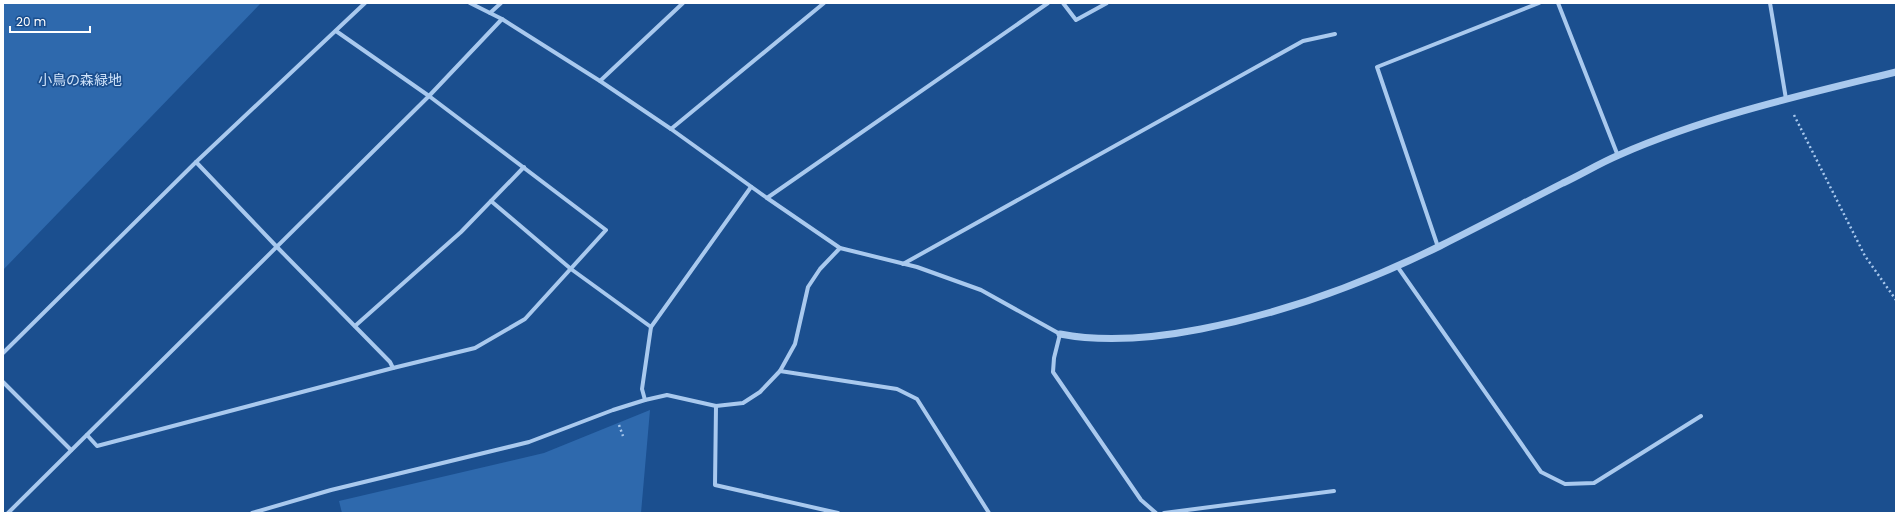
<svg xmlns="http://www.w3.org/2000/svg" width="1899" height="516" font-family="Poppins,'Noto Sans JP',sans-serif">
	<rect width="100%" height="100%" fill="#1b4f8f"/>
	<g fill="#2e69ad">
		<path d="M 3,3 L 261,3 L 3,270 Z"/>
		<path d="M 650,410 L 641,513 L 342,513 L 339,501 L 544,453 Z"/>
	</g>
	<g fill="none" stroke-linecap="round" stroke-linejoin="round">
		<g stroke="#a9c9ee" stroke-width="2.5" stroke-dasharray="2 3" stroke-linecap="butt">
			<path d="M 1794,115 L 1865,256 L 1896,300"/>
			<path d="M 619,425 L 623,436"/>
		</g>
		<g stroke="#a9c9ee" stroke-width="4">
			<path d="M 470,3 L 502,19 L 600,81 L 671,129 L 767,198 L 840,248 L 917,267 L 981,290 L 1060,334 L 1054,358 L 1053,372 L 1141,500 L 1156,513"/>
			<path d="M 1063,3 L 1076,20 L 1107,3"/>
			<path d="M 1558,3 L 1618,156"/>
			<path d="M 1770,3 L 1786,99"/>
			<path d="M 490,13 L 501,3"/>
			<path d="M 600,81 L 683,3"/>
			<path d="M 671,129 L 824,3"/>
			<path d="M 196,162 L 276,246 L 390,362 L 393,368"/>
			<path d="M 767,198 L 1048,3"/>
			<path d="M 491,201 L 571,269 L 651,327"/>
			<path d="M 1438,247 L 1377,67 L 1539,3"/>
			<path d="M 903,264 L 1303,41 L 1335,34"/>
			<path d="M 1397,266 L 1541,472 L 1565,484 L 1594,483 L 1701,416"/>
			<path d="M 355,326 L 461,232 L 524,167"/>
			<path d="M 3,353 L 196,162 L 365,3"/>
			<path d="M 780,371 L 897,389 L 917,399 L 989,513"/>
			<path d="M 3,382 L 71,450"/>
			<path d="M 645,400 L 642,389 L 651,327 L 751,187"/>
			<path d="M 716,406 L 715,485 L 838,513"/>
			<path d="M 87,435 L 97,446 L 393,368 L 475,348 L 525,319 L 606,230 L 429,96 L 336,31"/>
			<path d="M 8,513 L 429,96 L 502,19"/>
			<path d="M 252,513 L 331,490 L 529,442 L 613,410 L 645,400 L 667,395 L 716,406 L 743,403 L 760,392 L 780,371 L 795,344 L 808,287 L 820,269 L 840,248"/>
			<path d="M 1164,513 L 1334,491"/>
		</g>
		<path stroke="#a9c9ee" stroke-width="7" d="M 1060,334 C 1107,343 1155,338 1201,329 C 1284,313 1365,283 1440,246 C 1482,225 1522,204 1563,183 C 1582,174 1600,163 1619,155 C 1708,116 1802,95 1896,72"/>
	</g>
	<g text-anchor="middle" stroke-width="3.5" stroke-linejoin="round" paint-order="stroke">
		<g font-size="14" fill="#cfe3fa" stroke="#1b4f8f">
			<text x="80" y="85">小鳥の森緑地</text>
		</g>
	</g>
	<rect width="1899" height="516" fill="none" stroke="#ffffff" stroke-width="8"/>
	<path d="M10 26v6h80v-6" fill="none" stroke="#ffffff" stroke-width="2"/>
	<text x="16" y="26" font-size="12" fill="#ffffff" stroke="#1b4f8f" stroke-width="3" paint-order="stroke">20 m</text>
</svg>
